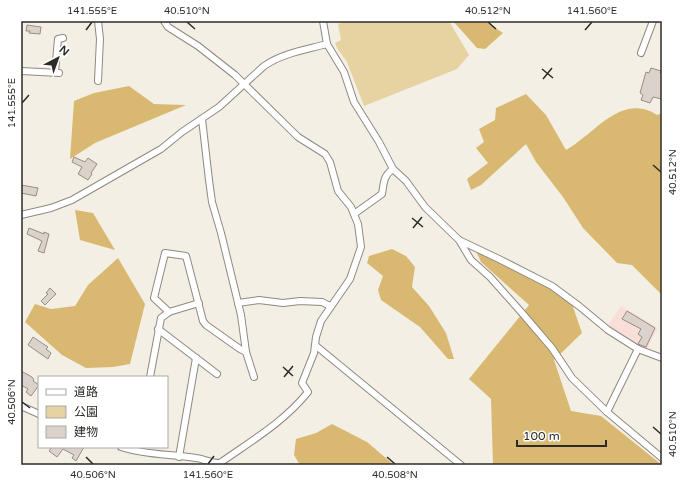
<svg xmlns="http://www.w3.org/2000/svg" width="683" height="486" font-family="'Varela Round','Noto Sans JP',sans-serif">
	<rect width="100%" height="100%" fill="#f4efe5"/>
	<path fill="#f9dfd8" d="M 621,306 L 658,328 L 646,350 L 607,326 Z"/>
	<path fill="#e7d2a2" d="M 345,21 L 449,21 L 469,55 L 457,69 L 364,106 L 347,62 L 337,48 L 335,43 L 341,40 L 338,24 Z"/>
	<g fill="#d9b972">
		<path d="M 453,21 L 485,21 L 503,33 L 485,49 L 477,48 Z"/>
		<path d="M 129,86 L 154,104 L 186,105 L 95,143 L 70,159 L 74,101 L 94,93 Z"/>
		<path d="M 526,94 L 546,115 L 566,150 C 594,135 621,92 657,115 L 662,113 L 662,295 L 632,265 L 617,263 L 583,228 L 563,197 L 536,162 L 526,144 L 481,185 L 471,190 L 467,179 L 488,163 L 476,148 L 484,142 L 479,129 L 495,120 L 496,108 Z"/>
		<path d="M 75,210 L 93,213 L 115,250 L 80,240 Z"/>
		<path d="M 392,249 L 406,256 L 415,267 L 412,287 L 429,306 L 446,333 L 454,359 L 448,359 L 420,327 L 381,300 L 378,290 L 383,276 L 367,263 L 369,256 Z"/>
		<path d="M 475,249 L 544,284 L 572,304 L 582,333 L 554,360 L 571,411 L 601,416 L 662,465 L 493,465 L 491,399 L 469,379 L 529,305 L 481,262 Z"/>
		<path d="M 118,258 L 145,304 L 130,364 L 113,367 L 86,368 L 62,355 L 25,322 L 35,304 L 51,309 L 75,306 L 88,285 Z"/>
		<path d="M 332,424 L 367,442 L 394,465 L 300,465 L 294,455 L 296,439 L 316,433 Z"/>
	</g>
	<g fill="#dcd2cc" stroke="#968d87">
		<path d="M 27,25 L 41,27 L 40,34 L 29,33 L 30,31 L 26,31 Z"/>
		<path d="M 651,68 L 661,71 L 660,73 L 662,73 L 662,99 L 653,97 L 650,103 L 641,100 L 643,95 L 640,93 L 646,72 L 649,73 Z"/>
		<path d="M 74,157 L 85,162 L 88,158 L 97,164 L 91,173 L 92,174 L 88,180 L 78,174 L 82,167 L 72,162 Z"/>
		<path d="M 21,185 L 38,188 L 36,196 L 21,193 Z"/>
		<path d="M 29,228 L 44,234 L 44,232 L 49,234 L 44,253 L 38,251 L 42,241 L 27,234 Z"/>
		<path d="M 50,288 L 56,294 L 45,305 L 41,301 L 48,294 L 46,293 Z"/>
		<path d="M 627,311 L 655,328 L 646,347 L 638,344 L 642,337 L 638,334 L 641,329 L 622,319 Z"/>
		<path d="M 33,337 L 48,347 L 46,349 L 51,353 L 48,359 L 28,345 Z"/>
		<path d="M 21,371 L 32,377 L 34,380 L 33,381 L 39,385 L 31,396 L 26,392 L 28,389 L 21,385 Z"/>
		<path d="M 52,447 L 84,447 L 76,461 L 72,458 L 74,455 L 63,449 L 57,457 L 49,451 Z"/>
	</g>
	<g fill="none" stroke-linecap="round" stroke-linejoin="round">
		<g stroke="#8e8a81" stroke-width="8">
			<g id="minor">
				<path d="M 327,44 L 344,72 L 354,102 L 379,142 L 393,169 L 406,181 L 425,207 L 459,240 L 499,259 L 552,286 L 579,306 L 608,330 L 638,349 L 662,358"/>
				<path d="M 641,53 L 653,21"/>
				<path d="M 21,71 L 59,73"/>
				<path d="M 55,72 L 58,39 L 63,38"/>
				<path d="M 98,81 L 100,39 L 98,21"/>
				<path d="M 202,119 L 209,180 L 212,202 L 221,233 L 241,315 L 246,352 L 254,377"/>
				<path d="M 354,214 L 382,194 C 384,183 383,176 393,169"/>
				<path d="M 21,215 L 51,208 L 72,200 L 161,149 L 182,132 L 219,107 L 264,66 C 283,53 305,50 327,44 L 323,21"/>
				<path d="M 459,240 L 471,260 L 490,277 L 522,313 L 552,348 L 572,378 L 607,412 L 662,458"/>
				<path d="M 238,303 L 259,300 L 283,303 L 300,301 L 322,302 L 330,306"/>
				<path d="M 169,312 L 154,298 L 165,253 L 186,256 L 203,321 L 206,325 L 240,349 L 246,352"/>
				<path d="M 158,329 L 217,374"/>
				<path d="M 315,345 L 461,465"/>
				<path d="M 150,377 L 161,318 L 169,312 L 199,303"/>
				<path d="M 21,406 L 39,414"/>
				<path d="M 607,412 L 638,349"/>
				<path d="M 121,447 C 145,455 170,454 196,458 C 204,459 211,463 220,463 C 251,441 284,422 308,392 L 302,383 L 314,353 L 316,337 L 321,321 L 350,279 L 361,247 L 358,224 L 351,207 L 338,191 L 330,162 L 325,154 L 298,137 L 235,75 L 198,46 L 168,27 L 164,21"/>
				<path d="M 179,457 L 196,358"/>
			</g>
		</g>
		<use href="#minor" stroke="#fff" stroke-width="6"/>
	</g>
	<path fill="none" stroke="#2c2b27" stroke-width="1.5" d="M 187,22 L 195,29M 488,22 L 496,29M 86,30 L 92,22M 585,30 L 592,22M 542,69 L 553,78M 543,79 L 552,68M 22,103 L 29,95M 653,165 L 661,172M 412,218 L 423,227M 413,228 L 422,217M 283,367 L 293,376M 284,377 L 293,366M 22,402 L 30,408M 653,427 L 661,434M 86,457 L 93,464M 387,457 L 395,464M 208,464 L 214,456"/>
	<rect width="683" height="486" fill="none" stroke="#ffffff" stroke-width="44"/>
	<rect x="38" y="376" width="130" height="72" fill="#ffffff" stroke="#abaaa9"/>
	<rect x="46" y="389" width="20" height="6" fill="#ffffff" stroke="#abaaa9"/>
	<text x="74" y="396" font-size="12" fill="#2c2b27">道路</text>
	<rect x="46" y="406" width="20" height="12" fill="#e7d2a2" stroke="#abaaa9"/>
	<text x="74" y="416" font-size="12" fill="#2c2b27">公園</text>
	<rect x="46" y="426" width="20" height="12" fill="#dcd2cc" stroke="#abaaa9"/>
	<text x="74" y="436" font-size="12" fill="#2c2b27">建物</text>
	<g transform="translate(58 58) rotate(41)" stroke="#ffffff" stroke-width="3" paint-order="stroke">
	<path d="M0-3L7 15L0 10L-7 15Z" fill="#2c2b27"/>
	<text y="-6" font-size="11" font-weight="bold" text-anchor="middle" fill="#2c2b27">N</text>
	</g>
	<path d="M517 440v6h89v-6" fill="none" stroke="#2c2b27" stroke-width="2"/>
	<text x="523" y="440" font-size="12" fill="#2c2b27" stroke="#ffffff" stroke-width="3" paint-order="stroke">100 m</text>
	<rect x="22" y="22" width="639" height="442" fill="none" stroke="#2c2b27" stroke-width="1.5"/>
	<g font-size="10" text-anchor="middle" fill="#2c2b27">
		<text x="92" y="14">141.555°E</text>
		<text x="187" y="14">40.510°N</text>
		<text x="488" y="14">40.512°N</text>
		<text x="592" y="14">141.560°E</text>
		<text transform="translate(11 103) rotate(-90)" y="4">141.555°E</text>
		<text transform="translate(672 172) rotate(-90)" y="4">40.512°N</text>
		<text transform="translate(11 402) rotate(-90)" y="4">40.506°N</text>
		<text transform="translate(672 434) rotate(-90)" y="4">40.510°N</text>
		<text x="93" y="478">40.506°N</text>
		<text x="208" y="478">141.560°E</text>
		<text x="395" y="478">40.508°N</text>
	</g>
</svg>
